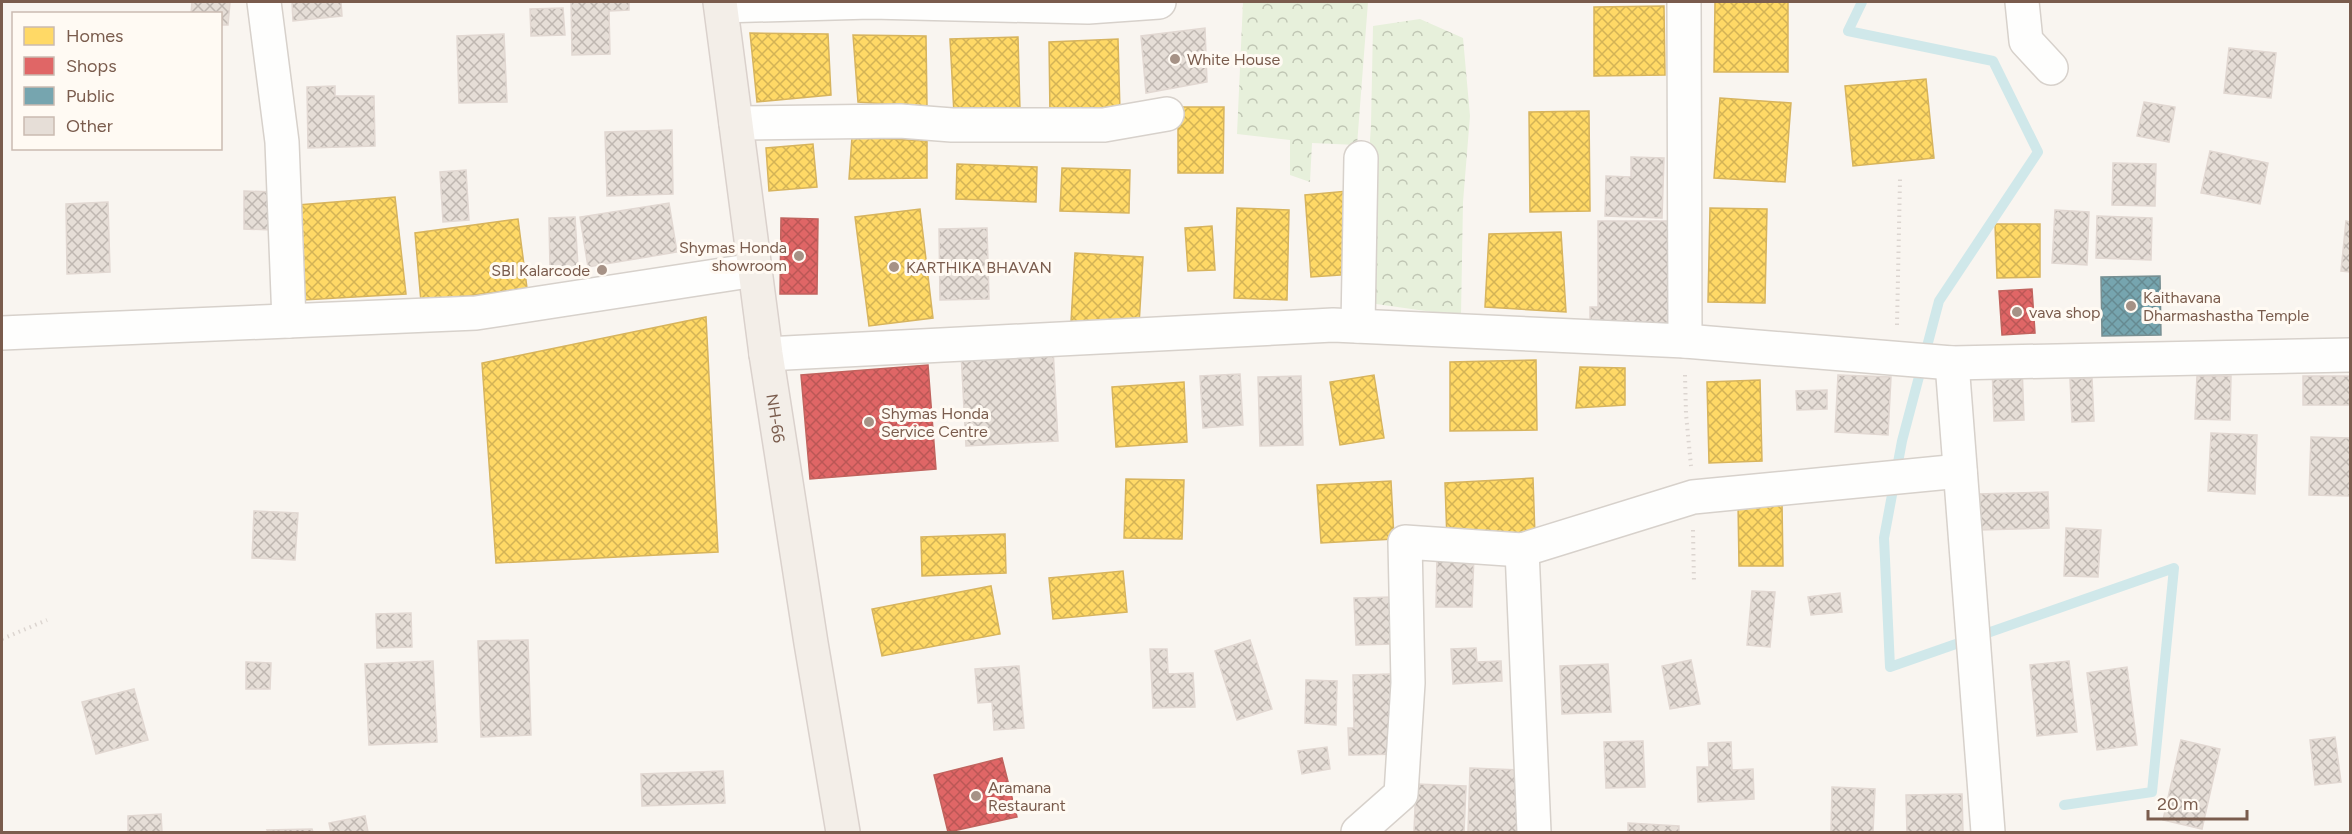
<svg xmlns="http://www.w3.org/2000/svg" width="2352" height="834" font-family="Figtree,sans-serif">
	<defs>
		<pattern id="forest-crowns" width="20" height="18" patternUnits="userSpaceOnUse" patternTransform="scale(1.5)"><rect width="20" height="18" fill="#e7f0db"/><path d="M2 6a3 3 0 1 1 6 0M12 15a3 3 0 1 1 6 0" fill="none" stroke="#c0c6b4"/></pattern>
		<pattern id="homes-cross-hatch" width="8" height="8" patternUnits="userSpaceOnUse" patternTransform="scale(1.5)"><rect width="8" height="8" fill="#ffd966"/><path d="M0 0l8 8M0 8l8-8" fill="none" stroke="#d3b356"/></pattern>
		<pattern id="shops-cross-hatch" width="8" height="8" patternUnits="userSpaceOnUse" patternTransform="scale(1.5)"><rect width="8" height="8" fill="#e06666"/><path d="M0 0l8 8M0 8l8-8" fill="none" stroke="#bb5756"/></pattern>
		<pattern id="public-cross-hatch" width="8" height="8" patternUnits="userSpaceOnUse" patternTransform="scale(1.5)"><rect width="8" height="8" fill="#76a5af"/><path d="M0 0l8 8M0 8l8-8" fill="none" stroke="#668a91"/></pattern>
		<pattern id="building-cross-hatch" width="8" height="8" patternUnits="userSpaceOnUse" patternTransform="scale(1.5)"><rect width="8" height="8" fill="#e6ded7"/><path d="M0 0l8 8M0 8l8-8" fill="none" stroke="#bfb7b1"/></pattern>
	</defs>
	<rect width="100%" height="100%" fill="#f9f5f0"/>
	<g fill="url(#forest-crowns)">
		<path d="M 1243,2 L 1368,2 L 1357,145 L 1312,143 L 1310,182 L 1290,175 L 1290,140 L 1237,134 Z"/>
		<path d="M 1420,19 L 1463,38 L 1470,116 L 1463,202 L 1461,316 L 1369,303 L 1365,218 L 1371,125 L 1373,26 Z"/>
	</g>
	<g fill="url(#homes-cross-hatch)" stroke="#d7b45e" stroke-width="1.5">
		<path d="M 1715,2 L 1788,2 L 1788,72 L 1714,72 Z"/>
		<path d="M 1664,6 L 1665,75 L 1594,76 L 1594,7 Z"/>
		<path d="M 750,33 L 828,34 L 831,95 L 757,102 Z"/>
		<path d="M 853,35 L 926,36 L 927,107 L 858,102 Z"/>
		<path d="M 1018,37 L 1020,111 L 954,114 L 950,39 Z"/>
		<path d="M 1118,39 L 1120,112 L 1050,115 L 1049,42 Z"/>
		<path d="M 1926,79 L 1934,158 L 1853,166 L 1845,86 Z"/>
		<path d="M 1720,98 L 1791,103 L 1785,182 L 1714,178 Z"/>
		<path d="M 1178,107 L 1224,107 L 1223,173 L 1178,173 Z"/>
		<path d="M 1589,111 L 1590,211 L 1530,212 L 1529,112 Z"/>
		<path d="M 852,137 L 927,141 L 927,178 L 849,179 Z"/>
		<path d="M 813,144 L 817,187 L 769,191 L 766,148 Z"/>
		<path d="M 957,164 L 1037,167 L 1036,202 L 956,199 Z"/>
		<path d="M 1062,168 L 1130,170 L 1129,213 L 1060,211 Z"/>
		<path d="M 1348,191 L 1355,274 L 1311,277 L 1305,195 Z"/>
		<path d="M 395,197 L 406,294 L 303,300 L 298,205 Z"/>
		<path d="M 1237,208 L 1289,210 L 1287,300 L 1234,298 Z"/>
		<path d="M 1710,208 L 1767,209 L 1765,303 L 1708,302 Z"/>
		<path d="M 920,209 L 933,318 L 869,326 L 855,217 Z"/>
		<path d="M 518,219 L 527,288 L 421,302 L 415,233 Z"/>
		<path d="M 1995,224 L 2040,224 L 2040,277 L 1997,278 Z"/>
		<path d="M 1212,226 L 1215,270 L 1188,271 L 1185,228 Z"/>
		<path d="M 1561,232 L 1566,312 L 1485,307 L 1489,234 Z"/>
		<path d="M 1075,253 L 1143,257 L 1139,325 L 1071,322 Z"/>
		<path d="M 706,317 L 718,552 L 496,563 L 482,363 Z"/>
		<path d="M 1536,360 L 1537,430 L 1450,431 L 1450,362 Z"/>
		<path d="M 1580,367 L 1625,368 L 1625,405 L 1576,408 Z"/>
		<path d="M 1374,375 L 1384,438 L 1340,445 L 1330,382 Z"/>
		<path d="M 1760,380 L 1762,461 L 1709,463 L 1707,382 Z"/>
		<path d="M 1184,382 L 1187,442 L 1116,447 L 1112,387 Z"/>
		<path d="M 1533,478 L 1535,536 L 1447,540 L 1445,483 Z"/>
		<path d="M 1126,479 L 1184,480 L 1182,539 L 1124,538 Z"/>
		<path d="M 1391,481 L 1394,539 L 1321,543 L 1317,485 Z"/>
		<path d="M 1738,503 L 1782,503 L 1783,566 L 1739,566 Z"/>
		<path d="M 1005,534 L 1006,573 L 922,576 L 921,537 Z"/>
		<path d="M 1123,571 L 1127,612 L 1053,619 L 1049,578 Z"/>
		<path d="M 991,586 L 1000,634 L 882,656 L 872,609 Z"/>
	</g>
	<g fill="url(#shops-cross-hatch)" stroke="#c1635e" stroke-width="1.5">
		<path d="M 781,218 L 818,219 L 817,294 L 780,294 Z"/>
		<path d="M 2032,289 L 2035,333 L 2002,335 L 1999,291 Z"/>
		<path d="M 928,365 L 936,469 L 810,479 L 801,375 Z"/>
		<path d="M 1002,758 L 1017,817 L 948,832 L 934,775 Z"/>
	</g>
	<path fill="url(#public-cross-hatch)" stroke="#778f92" stroke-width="1.5" d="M 2160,276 L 2161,335 L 2102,336 L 2101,277 Z"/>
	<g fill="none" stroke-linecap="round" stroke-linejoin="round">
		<path stroke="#d0e8ea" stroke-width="10" d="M 1862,2 L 1848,31 L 1993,61 L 2038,152 L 1939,301 L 1902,441 L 1884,538 L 1890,667 L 2174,568 L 2152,792 L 2064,805"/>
	</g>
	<g fill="url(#building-cross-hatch)" stroke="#e2d8d2" stroke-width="1.5">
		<path d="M 192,2 L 230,2 L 228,25 L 220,25 L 220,14 L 191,14 Z"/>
		<path d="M 292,2 L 341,2 L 342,16 L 293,21 Z"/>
		<path d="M 571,2 L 629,2 L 629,10 L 609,11 L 610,54 L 572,55 Z"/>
		<path d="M 563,8 L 565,35 L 531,36 L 530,9 Z"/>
		<path d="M 1205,28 L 1207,82 L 1146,93 L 1141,36 Z"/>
		<path d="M 504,34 L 507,102 L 459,103 L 457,36 Z"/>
		<path d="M 2229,48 L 2276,53 L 2271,98 L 2224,93 Z"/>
		<path d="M 335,86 L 335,96 L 374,96 L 375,146 L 308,148 L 307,87 Z"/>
		<path d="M 2144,102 L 2175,107 L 2169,142 L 2137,136 Z"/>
		<path d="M 672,130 L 673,194 L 607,196 L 605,132 Z"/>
		<path d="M 2210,151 L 2268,163 L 2260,204 L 2201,193 Z"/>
		<path d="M 1631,157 L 1664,158 L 1662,218 L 1605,216 L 1606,176 L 1631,177 Z"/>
		<path d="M 2113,163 L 2156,164 L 2155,206 L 2112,205 Z"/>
		<path d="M 466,170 L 469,220 L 443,222 L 440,172 Z"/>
		<path d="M 244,191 L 275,192 L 274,230 L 244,229 Z"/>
		<path d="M 108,202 L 110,272 L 67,274 L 66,204 Z"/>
		<path d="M 669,203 L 677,252 L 588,267 L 580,217 Z"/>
		<path d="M 2055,210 L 2089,212 L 2087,265 L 2052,263 Z"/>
		<path d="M 2097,216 L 2152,218 L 2151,260 L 2096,258 Z"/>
		<path d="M 575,217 L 578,267 L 550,268 L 549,218 Z"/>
		<path d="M 1598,221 L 1670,221 L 1672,333 L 1590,333 L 1590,307 L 1598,307 Z"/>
		<path d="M 2346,221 L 2350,222 L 2350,272 L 2341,271 Z"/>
		<path d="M 987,228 L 989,299 L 940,300 L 939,229 Z"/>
		<path d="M 1053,348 L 1058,441 L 966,446 L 961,353 Z"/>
		<path d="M 2022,365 L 2024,420 L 1994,421 L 1992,366 Z"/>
		<path d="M 1240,374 L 1243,425 L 1203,428 L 1200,376 Z"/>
		<path d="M 1838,375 L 1891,377 L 1888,435 L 1835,432 Z"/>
		<path d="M 1301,376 L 1303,445 L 1260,446 L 1258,377 Z"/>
		<path d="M 2197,376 L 2231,376 L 2230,420 L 2195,419 Z"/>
		<rect x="2303" y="376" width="47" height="29"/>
		<path d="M 2092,378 L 2094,421 L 2072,422 L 2070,379 Z"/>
		<path d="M 1827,390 L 1827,409 L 1797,410 L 1796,391 Z"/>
		<path d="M 2211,433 L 2257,435 L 2255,494 L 2208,491 Z"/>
		<path d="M 2311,437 L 2350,438 L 2350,496 L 2309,495 Z"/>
		<path d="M 2048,492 L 2049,528 L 1979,530 L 1978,494 Z"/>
		<path d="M 254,511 L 298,513 L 295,560 L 252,558 Z"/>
		<path d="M 2066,528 L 2101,530 L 2098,577 L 2064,576 Z"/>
		<path d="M 1437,555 L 1474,555 L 1472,607 L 1436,607 Z"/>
		<path d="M 1752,591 L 1775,592 L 1770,647 L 1747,645 Z"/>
		<path d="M 1840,593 L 1842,612 L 1811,615 L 1808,597 Z"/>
		<path d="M 1392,597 L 1394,644 L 1356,645 L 1354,598 Z"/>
		<path d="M 411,613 L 412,647 L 377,648 L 376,614 Z"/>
		<path d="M 528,640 L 531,735 L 481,737 L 478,641 Z"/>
		<path d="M 1250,640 L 1272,709 L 1237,720 L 1215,651 Z"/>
		<path d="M 1476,648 L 1477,662 L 1501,661 L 1502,681 L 1453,684 L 1451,649 Z"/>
		<path d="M 1150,649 L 1167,649 L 1168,674 L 1193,673 L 1195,707 L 1153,708 Z"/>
		<path d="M 1691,660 L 1700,704 L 1670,709 L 1662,666 Z"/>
		<path d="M 433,661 L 437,742 L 369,745 L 365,664 Z"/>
		<path d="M 2069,661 L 2077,732 L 2037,736 L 2030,665 Z"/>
		<path d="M 246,662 L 271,663 L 270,689 L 246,689 Z"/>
		<path d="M 1608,664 L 1611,712 L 1562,714 L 1560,666 Z"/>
		<path d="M 1019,666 L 1024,728 L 994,730 L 992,702 L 978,703 L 975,669 Z"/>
		<path d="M 2127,667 L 2137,745 L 2097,750 L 2087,673 Z"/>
		<path d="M 1391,674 L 1392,729 L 1402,754 L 1349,755 L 1348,728 L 1354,728 L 1353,675 Z"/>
		<path d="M 1306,680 L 1337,681 L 1336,725 L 1305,723 Z"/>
		<path d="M 134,689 L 148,740 L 96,754 L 82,702 Z"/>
		<path d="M 2335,737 L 2341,782 L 2315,785 L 2310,740 Z"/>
		<path d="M 2181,740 L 2220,749 L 2202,829 L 2163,820 Z"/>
		<path d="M 1643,741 L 1645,787 L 1606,788 L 1604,742 Z"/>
		<path d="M 1731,742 L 1732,770 L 1753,769 L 1754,799 L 1698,802 L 1697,767 L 1709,767 L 1708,743 Z"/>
		<path d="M 1327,747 L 1330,769 L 1302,774 L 1298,751 Z"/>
		<path d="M 1470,768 L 1520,770 L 1518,832 L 1468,832 Z"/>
		<path d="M 723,771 L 725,803 L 642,806 L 641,774 Z"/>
		<path d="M 1416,784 L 1466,786 L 1464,832 L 1414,832 Z"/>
		<path d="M 1832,787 L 1875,789 L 1873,832 L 1831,832 Z"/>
		<path d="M 1962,794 L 1963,832 L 1907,832 L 1906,795 Z"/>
		<path d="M 161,814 L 162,832 L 128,832 L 128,816 Z"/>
		<path d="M 365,816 L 368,832 L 331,832 L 329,823 Z"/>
		<path d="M 1628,823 L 1679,826 L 1679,832 L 1628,832 Z"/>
		<path d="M 312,829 L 313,832 L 268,832 L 267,830 Z"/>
	</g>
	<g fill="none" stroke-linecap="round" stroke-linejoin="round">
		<g stroke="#d7d1cb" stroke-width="36">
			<g id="minor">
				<path d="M 264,2 L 282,142 L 289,321"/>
				<path d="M 1684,2 L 1685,341"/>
				<path d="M 2022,2 L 2026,41 L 2051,68"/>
				<path d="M 721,6 L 871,2 L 1088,7 L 1159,2"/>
				<path d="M 736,123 L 900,121 L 952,125 L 1104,125 L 1167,114"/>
				<path d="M 1358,326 L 1361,158"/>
				<path d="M 2,333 L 476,313 L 755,270"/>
				<path d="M 766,354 L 1333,325 L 1685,341 L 1952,363 L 2350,355"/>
				<path d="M 1952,363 L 1988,832"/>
				<path d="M 1522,550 L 1534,832"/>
				<path d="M 1358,832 L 1401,794 L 1408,683 L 1405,542 L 1522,550 L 1693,497 L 1960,471"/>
			</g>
		</g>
		<g stroke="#dad1cc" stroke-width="36">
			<g id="primary">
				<path id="s1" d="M 720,2 L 766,354 L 811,643 L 843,832"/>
			</g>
		</g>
		<g stroke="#dcd5d0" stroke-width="4" stroke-dasharray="1.5 4.5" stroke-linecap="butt">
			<path d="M 1897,325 L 1900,179"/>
			<path d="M 1685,375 L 1686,414 L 1691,466"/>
			<path d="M 1693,530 L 1694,584"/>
			<path d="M 2,639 L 47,620"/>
		</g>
		<use href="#minor" stroke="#fefefd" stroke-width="33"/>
		<use href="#primary" stroke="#f3eee8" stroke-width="33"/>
	</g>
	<g fill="#a69286" stroke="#fffaf3" stroke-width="2">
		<circle cx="1175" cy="59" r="6"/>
		<circle cx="799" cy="256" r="6"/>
		<circle cx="894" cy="267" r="6"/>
		<circle cx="602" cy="270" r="6"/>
		<circle cx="2131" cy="306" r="6"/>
		<circle cx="2017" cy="312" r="6"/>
		<circle cx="869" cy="422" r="6"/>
		<circle cx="976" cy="796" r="6"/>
	</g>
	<g text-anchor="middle" stroke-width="6" stroke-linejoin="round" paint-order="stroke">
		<g font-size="16" fill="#7a5c4d" stroke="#fffaf3" text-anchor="start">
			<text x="1187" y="65">White House</text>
			<text x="787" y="253" text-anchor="end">Shymas Honda<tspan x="787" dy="18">showroom</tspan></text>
			<text x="906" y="273">KARTHIKA BHAVAN</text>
			<text x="590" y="276" text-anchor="end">SBI Kalarcode</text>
			<text x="2143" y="303">Kaithavana<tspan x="2143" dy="18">Dharmashastha Temple</tspan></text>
			<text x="2029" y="318">vava shop</text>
			<text x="881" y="419">Shymas Honda<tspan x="881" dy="18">Service Centre</tspan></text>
			<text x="988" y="793">Aramana<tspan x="988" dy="18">Restaurant</tspan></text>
		</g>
		<g font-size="16" fill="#7a5c4d" stroke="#fffaf3">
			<text dy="6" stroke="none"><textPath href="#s1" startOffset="420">NH-66</textPath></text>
		</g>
	</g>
	<rect width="2352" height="834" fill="none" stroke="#7a5c4d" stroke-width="6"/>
	<rect x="12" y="12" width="210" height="138" fill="#fffaf3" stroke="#cabbb1" stroke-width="1.5"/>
	<rect x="24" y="27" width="30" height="18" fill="#ffd966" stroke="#cabbb1" stroke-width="1.5"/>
	<text x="66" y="42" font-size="18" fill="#7a5c4d">Homes</text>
	<rect x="24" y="57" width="30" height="18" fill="#e06666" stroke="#cabbb1" stroke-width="1.5"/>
	<text x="66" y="72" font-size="18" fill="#7a5c4d">Shops</text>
	<rect x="24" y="87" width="30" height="18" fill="#76a5af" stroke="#cabbb1" stroke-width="1.5"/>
	<text x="66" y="102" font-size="18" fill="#7a5c4d">Public</text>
	<rect x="24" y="117" width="30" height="18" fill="#e6ded7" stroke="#cabbb1" stroke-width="1.5"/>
	<text x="66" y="132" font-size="18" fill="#7a5c4d">Other</text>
	<path d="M2148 810v9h99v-9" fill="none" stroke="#7a5c4d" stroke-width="3"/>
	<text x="2157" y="810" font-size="18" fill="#7a5c4d" stroke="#fffaf3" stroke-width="4.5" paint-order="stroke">20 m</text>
</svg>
